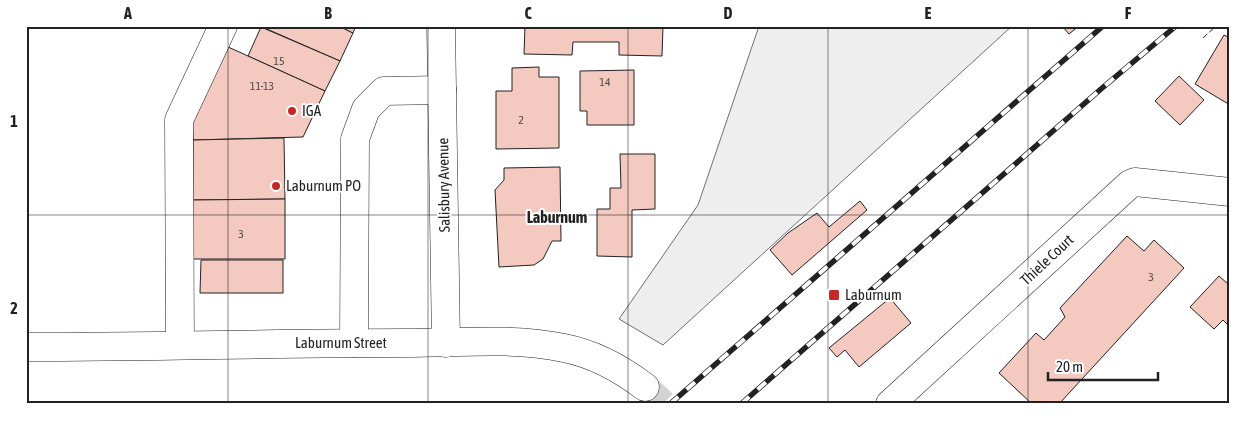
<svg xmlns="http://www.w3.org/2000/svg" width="1256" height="430" font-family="'Asap Condensed',sans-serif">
	<rect width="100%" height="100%" fill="#fff"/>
	<path fill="#eee" stroke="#6f6f6f" d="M 759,26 L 1012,26 L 663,345 L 619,319 L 698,205 Z"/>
	<g fill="#f3c9c0" stroke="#222">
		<path d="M 260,26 L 339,26 L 353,33 L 340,61 Z"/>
		<path d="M 339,26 L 356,26 L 353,33 Z"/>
		<path d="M 525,26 L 663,26 L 662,56 L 619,55 L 619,42 L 573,42 L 572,55 L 524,54 Z"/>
		<path d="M 1062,26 L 1079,26 L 1069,34 Z"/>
		<path d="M 261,27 L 340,61 L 325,91 L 248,56 Z"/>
		<path d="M 1224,35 L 1230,38 L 1230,105 L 1195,84 Z"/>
		<path d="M 226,46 L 325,91 L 303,137 L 193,140 L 192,118 Z"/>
		<path d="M 539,67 L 539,77 L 559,77 L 559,148 L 496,149 L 496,91 L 512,91 L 512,68 Z"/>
		<path d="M 634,70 L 634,125 L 587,125 L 587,111 L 580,111 L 580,71 Z"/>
		<path d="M 1179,76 L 1204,100 L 1180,125 L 1155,101 Z"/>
		<path d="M 284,138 L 285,199 L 193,200 L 193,140 Z"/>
		<path d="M 620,154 L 655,154 L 655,209 L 632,210 L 632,257 L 597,256 L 597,209 L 610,209 L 610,188 L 621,188 Z"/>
		<path d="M 560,167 L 561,241 L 552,241 L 543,259 L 534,265 L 499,267 L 495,190 L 504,180 L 504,168 Z"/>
		<path d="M 285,199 L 285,259 L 192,259 L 193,200 Z"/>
		<path d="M 860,201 L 867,210 L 792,275 L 770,250 L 788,233 L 817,213 L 829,227 Z"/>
		<path d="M 1127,236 L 1144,251 L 1154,240 L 1184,268 L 1059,404 L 1032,404 L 999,373 L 1036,333 L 1044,340 L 1065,317 L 1060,308 Z"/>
		<path d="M 201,260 L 283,260 L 283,293 L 200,293 Z"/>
		<path d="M 1219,276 L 1228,284 L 1230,282 L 1230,327 L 1223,320 L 1214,329 L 1190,307 Z"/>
		<path d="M 890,298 L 911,323 L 859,367 L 845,350 L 837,357 L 829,348 Z"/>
	</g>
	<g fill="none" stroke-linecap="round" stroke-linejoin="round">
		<path stroke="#d3d3d3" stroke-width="28" stroke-dasharray="28 14" stroke-linecap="butt" d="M 645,387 L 663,404"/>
		<g stroke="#222" stroke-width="29">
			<g id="minor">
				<path d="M 441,26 L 446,343"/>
				<path d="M 354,343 L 355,139 L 366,109 L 384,91 L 442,90"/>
				<path d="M 180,345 L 179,120 L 223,26"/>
				<path d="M 26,347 C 153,347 279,343 405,343 C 456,343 514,337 564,348 C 595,354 620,368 645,387"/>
				<path d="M 890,404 L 1130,184 L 1135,182 L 1230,192"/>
			</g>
		</g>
		<use href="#minor" stroke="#fff" stroke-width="28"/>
		<g stroke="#222" stroke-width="5.5">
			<g id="rail">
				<path d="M 670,404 L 1103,26"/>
				<path d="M 741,404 L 1101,89 L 1176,26"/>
			</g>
		</g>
		<use href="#rail" stroke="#fff" stroke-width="4" stroke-dasharray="11" stroke-linecap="butt"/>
		<path stroke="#222" stroke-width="1" stroke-dasharray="6 2.5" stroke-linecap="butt" d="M 1203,38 L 1216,26"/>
	</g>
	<path fill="none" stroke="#222" stroke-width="1" stroke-opacity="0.55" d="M 228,26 L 228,404M 428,26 L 428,404M 628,26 L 628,404M 828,26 L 828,404M 1028,26 L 1028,404M 26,215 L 1230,215"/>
	<g fill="#c62828" stroke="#fff" stroke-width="2">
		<circle cx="292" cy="111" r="5"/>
		<circle cx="276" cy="186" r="5"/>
		<rect x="828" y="289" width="12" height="12" rx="2.5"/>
	</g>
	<g text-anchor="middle" stroke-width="4" stroke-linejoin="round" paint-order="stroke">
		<g font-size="12" fill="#564c4a">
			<text x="279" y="65">15</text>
			<text x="605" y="86">14</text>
			<text x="262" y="90">11-13</text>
			<text x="521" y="124">2</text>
			<text x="241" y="238">3</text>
			<text x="1151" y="281">3</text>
		</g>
		<g font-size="15" fill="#222" stroke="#fff" text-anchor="start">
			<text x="302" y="116">IGA</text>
			<text x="286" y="191">Laburnum PO</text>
			<text x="845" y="300">Laburnum</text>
		</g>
		<g font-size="15" fill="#222" stroke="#fff">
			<text transform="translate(444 185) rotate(-91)" y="5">Salisbury Avenue</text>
			<text transform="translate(1047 260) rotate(-43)" y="5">Thiele Court</text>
			<text x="341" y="348">Laburnum Street</text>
		</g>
		<g font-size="16" font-weight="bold" fill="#222" stroke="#fff">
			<text x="557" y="223">Laburnum</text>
		</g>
	</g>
	<rect width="1256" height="430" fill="none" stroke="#ffffff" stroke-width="55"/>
	<path d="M1048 372v8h110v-8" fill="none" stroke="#222222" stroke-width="2.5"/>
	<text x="1056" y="372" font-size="15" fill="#222222" stroke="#ffffff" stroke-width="4" paint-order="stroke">20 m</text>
	<rect x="28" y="28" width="1200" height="374" fill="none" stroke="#222" stroke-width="2"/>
	<g font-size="16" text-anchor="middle" font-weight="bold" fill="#222">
		<text x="128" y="19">A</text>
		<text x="328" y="19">B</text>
		<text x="528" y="19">C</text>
		<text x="728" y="19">D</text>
		<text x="928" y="19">E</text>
		<text x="1128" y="19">F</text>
		<text x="14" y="127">1</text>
		<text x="14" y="314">2</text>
	</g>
</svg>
